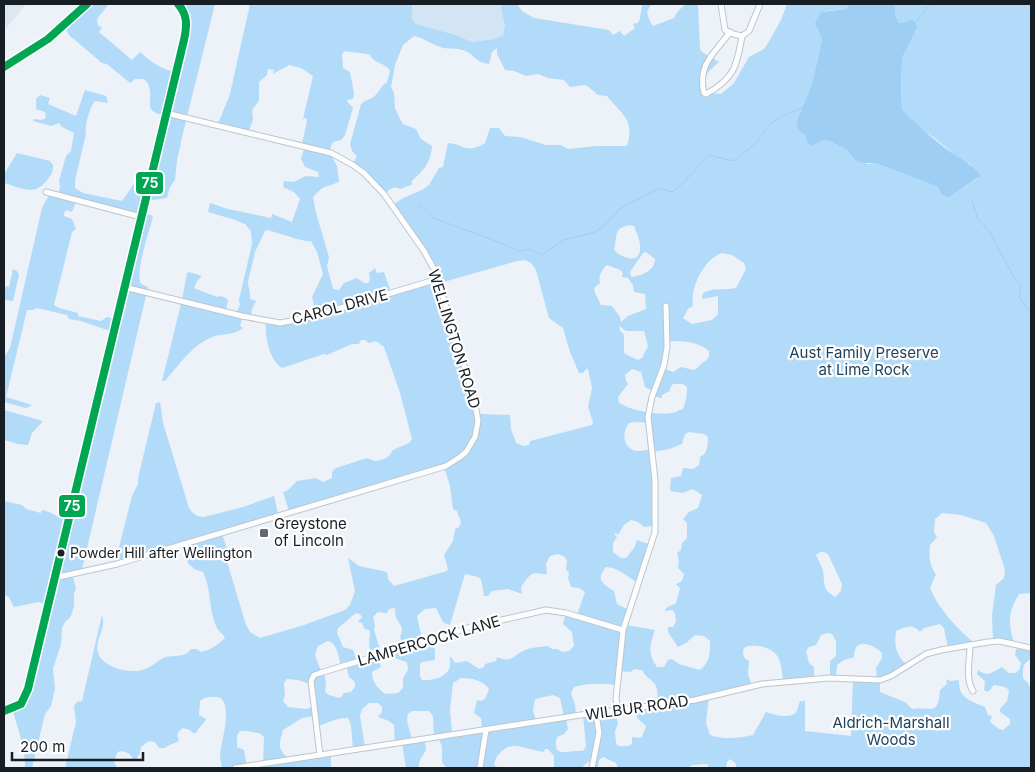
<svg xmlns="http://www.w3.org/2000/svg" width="1035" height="772" font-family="Inter,sans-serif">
	<rect width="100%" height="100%" fill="#ecf2f8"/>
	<path fill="#dbe7f1" d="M 4,4 L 26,4 L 4,31 Z"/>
	<path fill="#d3e5f5" d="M 412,4 L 500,4 L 505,26 L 503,35 L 494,39 L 472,42 L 456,35 L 416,24 L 412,18 Z"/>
	<g fill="#b2daf9" fill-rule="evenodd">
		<path d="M 87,4 L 108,5 L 97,19 L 98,26 L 102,27 L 99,32 L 132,60 L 140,52 C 151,62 161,69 175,72 L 186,25 L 179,4 L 215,4 L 183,133 L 177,160 L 175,180 L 170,187 L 167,198 L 153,200 L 145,198 L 142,214 L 151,215 L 153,217 C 149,232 135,271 141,284 L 148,287 L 81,574 L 73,577 L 76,589 L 74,594 L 74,606 L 71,616 L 65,622 L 62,628 L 61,644 L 53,669 L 55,689 L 51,706 L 45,714 L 32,768 L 25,768 C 25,760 23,752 25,744 L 22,742 L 12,708 L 22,702 L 47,605 L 39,602 L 14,607 L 9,597 L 5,595 L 4,501 L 22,505 L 26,509 L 41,513 L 42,510 C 51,511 58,518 67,521 L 113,332 L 81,321 L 69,319 L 67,315 L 37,308 L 33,310 L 27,310 L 6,397 L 32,405 L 26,408 L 4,402 L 4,357 L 10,348 L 42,208 L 49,195 L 58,196 L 60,186 L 59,181 L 66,156 L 71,151 L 74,133 L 62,127 L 59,123 L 51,126 L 33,121 L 33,119 L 41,120 L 46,118 L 45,112 L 36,109 L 36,99 L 40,95 L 50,98 L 48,104 L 76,116 L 85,90 L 106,96 L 108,103 L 95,101 C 90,106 84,128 86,134 L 75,180 L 75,188 L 83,193 L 122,201 L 138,178 L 149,181 L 165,116 C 141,111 154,101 149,86 C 148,83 146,81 144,79 L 135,79 L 130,83 L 107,64 L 102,63 L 69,35 L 66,30 L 66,23 ZM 76,202 L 140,218 L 116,319 L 107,317 L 101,321 L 78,316 L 78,313 L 59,308 L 54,305 L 72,232 L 76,229 L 72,219 L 64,216 L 64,213 L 66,210 L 72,212 Z"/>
		<path d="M 250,4 L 412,4 L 412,18 L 416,24 L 456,35 L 472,42 L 494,39 L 503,35 L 505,26 L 500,4 L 517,4 L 522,11 L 534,18 L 609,30 L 613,35 L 620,31 L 624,36 L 635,28 L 633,24 L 638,23 L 640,19 L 642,4 L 651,4 L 647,12 L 650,22 L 653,26 L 674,18 L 678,11 L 686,4 L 698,4 L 700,49 L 702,52 L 719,62 C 711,69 703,75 703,86 L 709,93 L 721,94 L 734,83 L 749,57 L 764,49 L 768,43 L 781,20 L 787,4 L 849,4 L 846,9 L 825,11 L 817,28 L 822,40 L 812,84 L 798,118 L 823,140 L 830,141 L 848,151 L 855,160 L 868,164 L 875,163 L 938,187 L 941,194 L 948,198 L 977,178 L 979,174 L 970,164 L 961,160 L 932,136 L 923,131 L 902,109 L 901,69 L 902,58 L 906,49 L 904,23 L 899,23 L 895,15 L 895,4 L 1031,4 L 1031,593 L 1019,594 C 1008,612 1008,623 1014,643 L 993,640 L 992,615 L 996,585 L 1004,578 L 1005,570 L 994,536 L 986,523 L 961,515 L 942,513 L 935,519 L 934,532 L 937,537 L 930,545 C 929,556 929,565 936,574 L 930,588 C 939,610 956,627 974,643 L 948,648 L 944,628 L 940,624 L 924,628 L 920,632 C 913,623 905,627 896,631 C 894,646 896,654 906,664 L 880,680 L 880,692 L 905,702 L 912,709 C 932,706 938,717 940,690 L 947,684 L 946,679 L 950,681 L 959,680 C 958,698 971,701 985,707 L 988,715 L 992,716 L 990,722 L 999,729 L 1003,730 L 1010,724 L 1010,719 L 1000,712 L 1000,709 L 1007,701 L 1009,690 L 1005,687 L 994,685 L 988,692 L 984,690 L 985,681 L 977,674 L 978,670 C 987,677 992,673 1002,667 L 1009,673 L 1015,673 L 1019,670 L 1021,663 L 1015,655 L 1017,647 L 1031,647 L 1031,659 C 1022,664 1023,668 1023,678 L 1028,683 L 1031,689 L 1031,768 L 737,768 L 735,763 L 730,759 L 727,762 L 726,768 L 709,768 L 707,764 L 692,765 L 688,768 L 618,768 L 616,763 L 603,757 L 599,760 L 598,768 L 593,768 L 590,762 L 588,762 L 581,768 L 554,768 L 554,756 L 548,749 L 545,749 L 544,752 C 535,751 525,747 516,746 C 506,745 495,755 494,765 L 498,768 L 448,768 C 439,763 443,759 442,750 C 442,746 440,742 439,738 L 434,736 L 433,716 L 429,711 L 412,711 L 408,714 C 405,723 411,731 412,741 L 425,739 L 426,750 L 420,760 L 418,768 L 406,768 L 402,743 L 395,743 L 394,725 L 389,721 L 378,717 L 382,712 L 382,707 L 378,703 L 369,703 L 362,709 L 360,716 L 365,747 L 353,749 L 351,725 L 348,718 C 337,717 329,723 317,726 L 314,716 L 302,718 L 283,730 C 279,745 277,748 289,759 L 331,753 L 331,768 L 263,768 L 264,737 L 259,733 C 251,733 247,730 240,731 L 237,735 L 237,747 L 244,750 L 247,767 L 249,768 L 222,768 C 221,763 220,758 220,753 C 222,740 235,696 215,697 C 208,697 205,697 200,701 L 199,715 L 206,719 C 203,725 199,727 196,733 L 193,733 L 190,730 L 183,728 L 179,731 L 177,735 L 179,741 C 174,744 169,744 165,748 L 159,748 L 155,742 L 149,741 L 141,747 L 140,753 L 136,760 L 133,759 C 130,753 127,752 120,751 L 117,753 L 114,762 L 117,768 L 65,768 L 76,722 L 74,706 L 77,702 L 82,701 L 102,615 C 107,629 94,640 98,653 C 102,667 130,674 142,670 C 152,668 157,660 166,657 C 175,655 185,658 191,649 L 197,649 L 201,652 C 208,651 220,644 225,638 C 223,633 218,632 216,626 C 208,607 212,591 203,572 L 194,569 L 188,563 L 182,544 L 115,563 L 132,496 L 138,484 L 138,478 L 156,403 L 160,402 L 163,423 L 189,508 C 193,514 197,517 204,517 L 243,507 L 274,496 L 278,514 L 222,533 L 228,553 L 225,555 L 246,625 L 250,632 L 260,638 L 304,625 L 345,610 L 350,605 L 355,591 L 348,558 L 359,566 L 387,572 L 388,579 L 394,586 L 447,571 L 448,569 L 444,555 L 453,541 L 455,529 L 459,527 L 461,522 L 457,511 L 453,509 L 450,486 L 444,467 L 289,511 L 283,492 L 287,491 L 297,481 L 316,478 L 323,482 L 332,478 L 332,472 L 336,468 L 367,458 L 375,461 L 384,459 L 389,456 L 393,450 L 409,443 L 412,439 L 400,393 L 384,347 L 376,341 L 369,343 L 365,340 L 361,340 L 359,344 L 352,344 L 327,355 L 324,354 L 282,368 C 269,360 265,337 266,323 L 282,323 L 317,315 L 312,297 L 323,274 L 317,252 L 311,241 C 305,243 277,232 267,230 L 265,231 L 255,252 L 248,282 C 248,288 251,292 250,299 L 256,301 L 252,309 L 251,317 L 243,316 L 240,326 L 243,328 C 233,336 222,333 212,337 C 191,346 180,364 165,381 L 162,381 L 182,300 L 187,273 L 189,272 L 202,276 L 197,281 L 194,288 L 217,297 L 221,296 L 226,298 L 228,301 L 226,310 L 236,314 L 240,305 L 239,300 L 252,244 L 251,231 L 245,224 L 232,219 L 208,212 L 210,203 L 228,209 L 271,218 L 272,214 L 292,222 L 300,199 L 294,192 L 283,187 L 284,181 L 294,182 L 305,176 L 319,177 L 318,172 L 305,167 L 301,159 L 305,146 L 302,144 L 307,121 L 306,118 L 303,119 L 313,76 L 301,68 L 289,65 L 273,74 L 274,70 L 268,69 L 267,75 L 259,82 L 259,101 L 252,110 L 253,120 L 249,131 L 218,124 L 230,94 ZM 414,36 C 424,38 433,45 443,48 C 449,49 457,48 463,50 C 475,54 474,62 489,64 L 492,52 L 497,48 L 497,54 L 505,70 L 514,71 L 526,76 L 538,74 L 548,78 L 564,80 L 570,87 L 586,85 L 598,95 L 607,96 C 622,115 635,119 627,146 L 596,146 L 568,149 L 561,145 L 546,145 L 520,137 L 505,136 L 499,128 L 490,128 L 485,143 C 465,155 465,144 448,143 L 443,167 L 439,168 L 429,185 L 422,190 L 403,198 L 393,205 L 438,278 L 391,292 L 384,272 L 377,273 L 375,268 L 369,273 L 370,280 L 368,283 L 364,283 L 357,278 L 344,283 L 339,290 L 333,289 L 327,266 L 329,257 L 316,213 L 313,197 L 322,188 L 339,182 L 337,166 L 329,151 L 333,142 L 341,140 L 345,135 L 353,108 L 347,101 L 347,100 L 353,99 L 354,93 L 350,72 L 343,68 L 342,54 L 345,51 C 353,53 362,52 370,55 C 374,64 385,62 390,71 L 387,82 C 380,86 379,94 372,98 C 368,100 365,100 361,104 L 350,144 L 352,151 L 357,156 L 353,163 L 384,194 C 390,189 393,186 400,189 L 413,184 L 411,182 C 414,178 417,177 420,173 C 428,165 431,157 432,146 L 421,139 L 416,129 L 403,124 L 399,117 L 395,108 L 394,93 L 391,87 L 395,65 L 403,45 ZM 630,225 L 634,226 C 637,234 641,242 640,250 C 639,265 620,257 614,250 C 618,237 612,228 630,225 ZM 646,252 L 655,259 C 655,270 643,275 633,277 L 631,276 L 630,272 L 643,253 ZM 722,253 L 732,255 L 744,263 L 746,269 L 736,288 C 722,291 715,287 703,293 L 702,299 L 718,296 L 718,314 L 712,320 L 692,324 L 683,318 L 688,309 L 693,306 C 690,287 704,259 722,253 ZM 525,260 L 531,263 L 536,270 L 549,318 L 563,328 L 570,352 L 579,373 L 583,373 L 586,369 L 588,369 L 592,388 L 588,407 L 593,422 L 592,425 L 530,441 L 529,445 L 524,446 L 516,443 L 511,429 L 510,415 L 478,414 L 440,283 L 517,261 ZM 607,265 L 620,270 L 623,273 L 622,277 L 628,278 L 633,285 L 634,292 L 645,294 L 646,309 L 628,316 L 621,322 L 620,317 L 612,306 L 601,305 L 595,293 L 594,288 L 600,283 C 598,276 602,269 607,265 ZM 619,326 L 626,331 L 644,331 L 648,346 L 642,358 L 638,360 L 625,354 L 624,352 L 624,335 L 620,330 ZM 668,341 C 682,341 698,341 709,351 C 710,361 705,360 700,365 C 698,367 696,369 694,370 L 681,367 L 673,372 L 663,368 ZM 632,369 L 641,372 L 645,387 L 653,391 L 652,396 L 662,398 L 662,395 L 670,391 L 670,388 L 673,384 L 683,384 L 687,387 C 687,396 686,401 683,409 C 678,410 676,413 671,413 C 655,415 633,411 619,403 L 618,397 L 628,384 L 626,381 L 625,375 ZM 636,422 L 648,423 L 652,449 C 646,450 636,453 631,449 C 622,443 623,430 629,423 ZM 689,432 L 704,434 L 708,437 C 708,444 707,455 700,457 L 699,465 L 693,469 L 683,468 L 681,476 L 671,478 L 670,491 L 682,493 L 693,489 L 702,495 L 698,508 L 689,512 L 683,519 L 687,523 L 687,538 L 682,543 L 681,550 L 677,553 L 679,562 L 678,568 L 684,574 L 682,581 L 676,584 L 680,588 L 676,603 L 666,608 L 665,611 L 672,610 L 675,613 L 676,622 L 673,627 L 668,627 L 668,632 L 678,647 L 686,643 L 695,635 L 704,636 L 710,641 C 710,654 710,662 700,670 L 679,664 L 672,659 L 668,660 L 664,667 L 657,667 C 647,653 650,645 655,630 L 626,625 L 629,610 L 617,604 L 614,591 C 603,584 595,580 606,567 C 618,567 627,577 637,582 L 651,545 L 637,540 L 634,548 L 626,558 L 621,558 L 613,552 L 613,543 L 617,537 L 614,534 L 616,533 L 618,535 L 624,525 L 631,520 L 638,522 L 644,527 L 653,526 L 653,452 L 669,449 L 682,444 L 685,434 ZM 820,552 L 824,552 L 828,554 L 842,584 L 841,591 L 835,597 C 822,589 825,584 823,571 C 822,566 818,560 816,555 ZM 558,554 L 565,557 L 567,561 L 566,569 L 569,573 L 568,578 L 571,587 L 579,588 L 585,592 L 577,615 L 566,613 L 563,624 L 572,632 L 574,646 L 569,651 L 562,652 L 557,649 L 552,649 L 548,646 C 540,647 530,647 523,651 C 513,655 513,664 497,657 L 496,661 L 485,664 L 484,667 L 479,669 L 467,661 L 455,663 L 450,656 C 450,660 451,665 449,669 C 445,678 431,681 422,680 L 420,676 L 420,664 L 422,662 L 435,660 L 435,649 L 431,638 L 422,640 L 417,616 L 425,609 L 436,608 L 443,622 L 450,625 L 465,574 L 478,577 L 481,579 L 484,596 L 488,596 L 492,591 L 508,589 L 522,594 C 520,586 522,585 526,580 C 534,569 537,575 547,574 L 546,564 L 550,556 ZM 395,608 C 395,611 395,614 396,617 C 399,624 405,628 400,636 L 403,646 L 392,651 L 394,658 L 407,662 L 408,670 L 403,678 L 403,688 L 398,693 L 385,694 C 378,688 372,683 372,672 L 381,667 L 377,655 L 381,653 L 374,630 L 375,625 L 373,617 L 378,612 L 387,613 L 389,609 ZM 356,613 L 360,614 L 362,617 L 358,622 L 362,623 L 364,628 L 370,631 L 369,645 L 372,656 L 357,661 L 353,650 L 343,647 L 337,633 L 338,628 ZM 827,633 L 832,634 L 836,641 L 836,656 L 830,661 L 830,677 L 836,677 L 837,665 L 844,660 L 854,657 C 854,636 873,644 882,653 L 882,658 L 876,668 L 877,680 L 853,679 L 851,736 L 805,731 L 805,701 L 800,701 L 796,713 C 785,719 777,715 766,712 L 753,735 C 739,738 723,740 710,735 L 706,723 L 709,696 L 752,685 L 748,675 L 749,661 C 743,658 742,654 744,648 C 748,645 753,645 759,646 C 781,650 781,662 783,681 L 814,678 L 814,667 L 809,663 L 806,651 L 809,647 L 816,645 L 821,635 ZM 328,641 C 338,644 338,656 341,665 L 346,665 L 349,677 L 355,682 L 355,687 L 351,692 L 344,693 L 340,698 L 329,695 L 325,692 L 326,683 L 324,672 L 321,671 L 315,655 L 318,646 ZM 634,669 L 642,670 C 646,678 649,677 654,683 C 659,688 657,698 657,705 L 637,708 L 637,718 L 646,726 L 642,737 L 639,738 L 632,737 L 632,743 L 629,746 L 619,746 L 616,744 L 615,731 L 618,724 L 615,710 L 583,715 L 586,746 L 584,750 C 581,751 579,751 576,751 C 563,752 552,756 557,737 L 564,734 L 568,729 L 566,718 L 576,715 L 575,705 L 571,693 L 574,687 C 587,683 602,683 616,685 L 618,671 L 631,672 ZM 461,678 C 471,678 483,680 489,689 L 485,699 L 481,701 L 477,700 L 474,713 L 481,718 L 482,730 L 452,733 L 450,710 L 453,683 ZM 287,679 L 298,680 L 310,684 L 313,707 L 306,709 L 288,707 L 283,701 L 285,695 L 284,683 ZM 553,695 L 560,698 L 564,717 L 536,721 L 533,710 L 535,699 Z"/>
		<path d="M 17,153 L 50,161 L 53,165 C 53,172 52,174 47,180 C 34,197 22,188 4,183 L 4,172 L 6,171 Z"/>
		<path d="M 13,269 L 17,271 L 19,275 L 13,301 L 4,300 L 4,286 L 9,287 Z"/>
		<path d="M 4,410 L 43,421 L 32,433 L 28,445 L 18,444 L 4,440 Z"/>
	</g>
	<path fill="#9ecef4" d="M 849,4 L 895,4 L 895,15 L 899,23 L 904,23 L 911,20 L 914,21 L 917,27 L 902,58 L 901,80 L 902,109 C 914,122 926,133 940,144 C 953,155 970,162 981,175 L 948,198 L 941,194 L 938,187 L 875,163 L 862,163 L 855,160 L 848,151 L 830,141 L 823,140 L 811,146 L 807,142 L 805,134 L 799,131 L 797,127 L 798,118 L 812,84 L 822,40 L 815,23 L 821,12 L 846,9 Z"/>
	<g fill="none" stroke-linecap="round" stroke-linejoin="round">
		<g stroke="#9ecef4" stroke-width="1">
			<path d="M 914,24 L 930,4"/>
			<path d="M 783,116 L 804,107"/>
			<path d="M 972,201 L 978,219 L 989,231 L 1015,279 L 1021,284 L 1019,297 L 1031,313"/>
			<path d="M 419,204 L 433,218 L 488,238 L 520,251 L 529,249 L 542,255 L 563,240 L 595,232 L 604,226 L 621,208 L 660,188 L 672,192 L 682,184 L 709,155 L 734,161 L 755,144 L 770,124 L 779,119"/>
		</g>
		<g stroke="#bec5ca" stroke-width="7">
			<g id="minor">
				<path d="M 721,4 L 725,30 L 733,34 L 742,36 L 749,31 L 760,4"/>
				<path d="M 730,32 C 715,53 697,64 704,93 L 706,94 C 734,79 737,66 742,36"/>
				<path d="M 46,192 L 141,217"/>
				<path d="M 124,287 L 242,316 L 280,323 L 307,318 L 438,279"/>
				<path d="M 54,578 L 117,564 L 446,466 L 460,457 L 466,452 L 475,437 L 478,421 L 474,398 L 435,271 L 424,251 L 384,194 L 364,173 L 353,165 L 331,153 L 166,113"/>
				<path d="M 970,645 C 970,659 965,679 973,691"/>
				<path d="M 618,710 L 616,699 L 623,630 L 655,532 L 655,480 L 648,417 L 652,397 L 664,365 L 667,347 L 666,306"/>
				<path d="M 4,711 L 21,704 L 28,689 L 184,40 C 187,25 189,15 178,4"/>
				<path d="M 320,755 L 311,681 L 314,675 L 320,673 L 471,627 L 546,610 L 566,613 L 623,630"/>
				<path d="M 235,768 L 587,714 L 695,700 L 762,684 L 829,678 L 880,680 L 891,676 L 926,654 L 941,650 L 988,642 L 999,641 L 1031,648"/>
				<path d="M 480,768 L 486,730"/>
				<path d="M 592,768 L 599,733 L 596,713"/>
			</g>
		</g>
		<g stroke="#9aa8b4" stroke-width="8">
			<path id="major" d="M 4,67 C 34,51 63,29 87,4"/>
		</g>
		<use href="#minor" stroke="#fcfdfe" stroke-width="5"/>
		<use href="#major" stroke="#e0e8ed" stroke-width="6"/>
		<g stroke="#fefefe" stroke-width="11">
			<g id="bus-1">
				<path d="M 4,67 L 48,39 L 87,4"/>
				<path d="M 4,711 L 21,704 L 28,689 L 184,40 C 187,26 188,15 178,4"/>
			</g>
		</g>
		<use href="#bus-1" stroke="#00a651" stroke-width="8"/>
	</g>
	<rect fill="#62696f" stroke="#fefefe" stroke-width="2" x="259" y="528" width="10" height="10" rx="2.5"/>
	<circle fill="#171f25" stroke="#fefefe" stroke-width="2" cx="61" cy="553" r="4.5"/>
	<g text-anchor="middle" stroke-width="4.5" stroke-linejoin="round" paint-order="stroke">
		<g font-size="14" fill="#171f25" stroke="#fefefe" text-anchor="start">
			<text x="70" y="558">Powder Hill after Wellington</text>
		</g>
		<g font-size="15" fill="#171f25" stroke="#fefefe">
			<text transform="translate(340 307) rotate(-15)" y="5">CAROL DRIVE</text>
			<text transform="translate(454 339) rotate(73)" y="5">WELLINGTON ROAD</text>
			<text transform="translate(429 641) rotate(-16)" y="5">LAMPERCOCK LANE</text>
			<text transform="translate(637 708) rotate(-8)" y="5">WILBUR ROAD</text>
		</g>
		<g font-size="15" fill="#1e425d" stroke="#fefefe">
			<text x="864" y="358">Aust Family Preserve<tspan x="864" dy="17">at Lime Rock</tspan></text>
			<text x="891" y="728">Aldrich-Marshall<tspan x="891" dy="17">Woods</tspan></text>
		</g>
		<g font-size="15" fill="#171f25" stroke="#fefefe" text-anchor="start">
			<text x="274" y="529">Greystone<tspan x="274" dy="17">of Lincoln</tspan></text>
		</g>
	</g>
	<g stroke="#fefefe" stroke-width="2">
		<rect x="135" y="171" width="29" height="24" rx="5" fill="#00a651"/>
		<rect x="58" y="494" width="28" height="24" rx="5" fill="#00a651"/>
	</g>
	<g font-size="14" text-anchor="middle" font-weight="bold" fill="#fff">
		<text x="150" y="188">75</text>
		<text x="72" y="511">75</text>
	</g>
	<rect width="1035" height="772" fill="none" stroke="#171f25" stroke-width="10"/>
	<path d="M12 752v8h131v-8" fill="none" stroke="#171f25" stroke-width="2.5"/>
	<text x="20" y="752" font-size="15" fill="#171f25" stroke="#fefefe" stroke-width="4" paint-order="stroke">200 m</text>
</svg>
